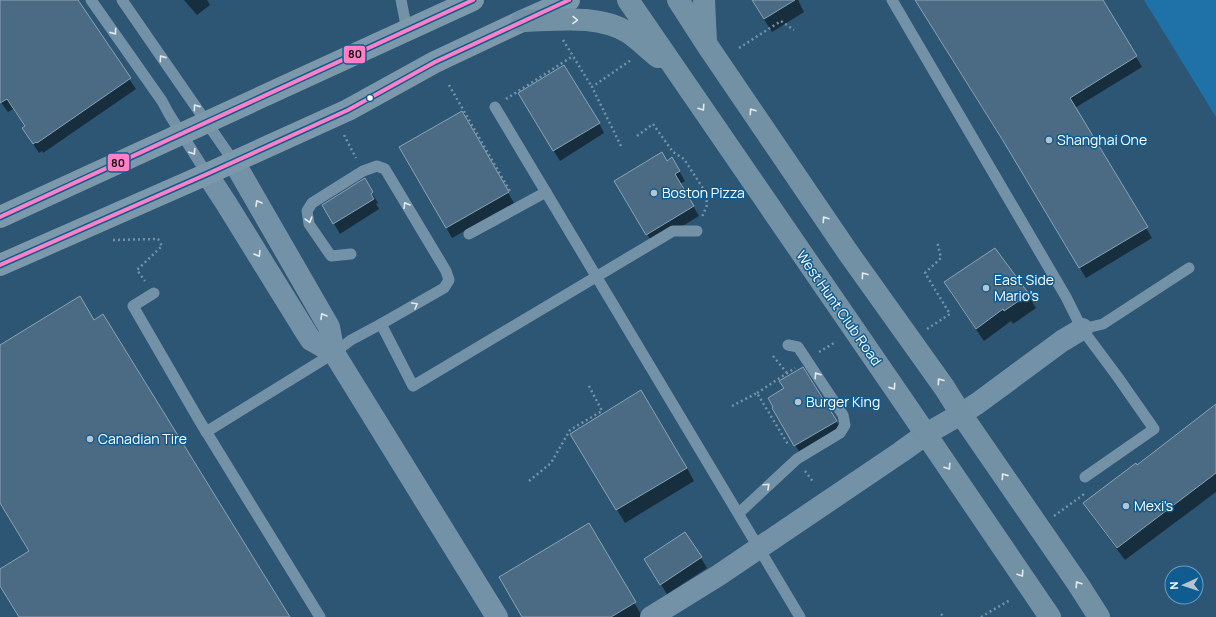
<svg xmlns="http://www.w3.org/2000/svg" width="1216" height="617" font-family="Manrope,sans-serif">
	<rect width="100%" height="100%" fill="#2c5674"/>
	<path fill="#1f72a7" d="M 1144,0 L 1216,0 L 1216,117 Z"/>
	<g fill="#0007">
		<path d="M 0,0 L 76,0 L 136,89 L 43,153 L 42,151 L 39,153 L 23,128 L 26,127 L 13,109 L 8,112 L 0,101 Z"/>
		<path d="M 184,0 L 207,0 L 210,5 L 197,15 Z"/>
		<path d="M 752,0 L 798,0 L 804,12 L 772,32 Z"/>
		<path d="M 916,0 L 1102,0 L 1142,67 L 1075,108 L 1152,238 L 1086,278 L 1020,168 L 951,58 Z"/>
		<path d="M 525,104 L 599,123 L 604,133 L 560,161 Z"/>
		<path d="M 462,112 L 514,203 L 452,238 L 401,147 Z"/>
		<path d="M 672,159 L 685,181 L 680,184 L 699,216 L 653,244 L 615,181 L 666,162 Z"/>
		<path d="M 364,180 L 378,203 L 376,204 L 379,209 L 340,234 L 329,215 Z"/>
		<path d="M 995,249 L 1028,295 L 1036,308 L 1013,324 L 1011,321 L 984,341 L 952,295 L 945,282 Z"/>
		<path d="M 785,389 L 836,421 L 842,431 L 801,455 L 773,408 Z"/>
		<path d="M 1216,405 L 1216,492 L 1125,560 L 1092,516 L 1084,503 L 1136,466 Z"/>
		<path d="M 579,447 L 687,468 L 694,481 L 625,523 Z"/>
		<path d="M 588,525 L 642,616 L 640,617 L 523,617 Z"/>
		<path d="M 701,558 L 707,568 L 667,594 L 651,569 Z"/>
	</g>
	<g fill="#4a6b83" stroke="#89a3b5">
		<path d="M 0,0 L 78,0 L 131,78 L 37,143 L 36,142 L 33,144 L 22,128 L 25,126 L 7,99 L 0,103 Z"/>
		<path d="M 752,0 L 795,0 L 764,19 Z"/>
		<path d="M 915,0 L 1103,0 L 1137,56 L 1070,98 L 1148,227 L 1079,268 L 1002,139 Z"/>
		<path d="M 564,65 L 600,123 L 553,151 L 518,93 Z"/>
		<path d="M 462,111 L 509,192 L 446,228 L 399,147 Z"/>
		<path d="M 662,152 L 667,161 L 672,157 L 680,171 L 675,174 L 694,206 L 646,235 L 614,181 Z"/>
		<path d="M 365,178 L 373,192 L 371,194 L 374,199 L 333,224 L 322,205 Z"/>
		<path d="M 995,248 L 1029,294 L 1004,311 L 1003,309 L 976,329 L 944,282 Z"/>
		<path d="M 80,296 L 94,320 L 103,314 L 290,617 L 19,617 L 0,586 L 0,569 L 29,551 L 0,503 L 0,345 Z"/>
		<path d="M 803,367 L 837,421 L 794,446 L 772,408 L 773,407 L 768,398 L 784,388 L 779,381 Z"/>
		<path d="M 641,390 L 687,468 L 616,510 L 570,434 Z"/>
		<path d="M 1216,404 L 1216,473 L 1117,548 L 1083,503 L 1136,463 L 1137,465 Z"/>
		<path d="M 589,523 L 636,602 L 611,617 L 522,617 L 499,577 Z"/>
		<path d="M 685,532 L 702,557 L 660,585 L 644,559 Z"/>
	</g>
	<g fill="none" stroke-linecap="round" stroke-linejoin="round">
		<g stroke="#7492a7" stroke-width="2.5" stroke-dasharray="2 3" stroke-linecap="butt">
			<path d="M 563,40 L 592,87"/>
			<path d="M 739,48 L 781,21 L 794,30"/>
			<path d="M 449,85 L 511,193"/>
			<path d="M 506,99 L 573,56"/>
			<path d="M 344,135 L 356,158"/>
			<path d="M 637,136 L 653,124 L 673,152 L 684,159 L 706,193 L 707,205 L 702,217"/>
			<path d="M 621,146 L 592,87 L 631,60"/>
			<path d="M 113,240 L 158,239 L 162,246 L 137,270 L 145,281"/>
			<path d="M 927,329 L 950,314 L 925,273 L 941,258 L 937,241"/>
			<path d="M 819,352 L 834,343"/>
			<path d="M 773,356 L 787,373"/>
			<path d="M 757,393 L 795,368"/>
			<path d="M 732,406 L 757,393 L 789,446"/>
			<path d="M 805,471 L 814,483"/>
			<path d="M 529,481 L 551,463 L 570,430 L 602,411 L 589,386"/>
			<path d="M 1054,516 L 1083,495 L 1083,491"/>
			<path d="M 941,614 L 944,617"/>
			<path d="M 981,617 L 1010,600"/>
		</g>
		<g stroke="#7492a7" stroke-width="11">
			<path d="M 91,0 L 162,101 L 169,114 L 207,174"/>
			<path d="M 122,0 L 234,162"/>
			<path d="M 401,0 L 407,30"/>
			<path d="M 892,0 L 1066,297 L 1082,329 L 1117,376 L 1154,429 L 1085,477"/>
			<path d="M 495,107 L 800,617"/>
			<path d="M 469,234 L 546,192"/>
			<path d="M 154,293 L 133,306 L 199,420 L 320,617"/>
			<path d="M 381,324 L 413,386 L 673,231 L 697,231"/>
			<path d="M 1082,329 L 1103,324 L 1189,268"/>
			<path d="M 206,432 L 334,353 L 351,340 L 381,324 L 444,288 L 449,280 L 446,271 L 385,169 L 377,166 L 363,171 L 312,203 L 307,211 L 309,224 L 331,256 L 351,254"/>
			<path d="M 739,513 L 797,459 L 840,433 L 845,425 L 843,415 L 798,347 L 788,345"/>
		</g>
		<g stroke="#7492a7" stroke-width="22">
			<path d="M 234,162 L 329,327 L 334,353 L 497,617"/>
			<path d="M 207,174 L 226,203 L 307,334 L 311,340 L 334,353"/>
			<path d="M 961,414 L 978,403 L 1062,341 L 1082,329"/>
			<path d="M 651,617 L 719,575 L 901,452 L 926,434"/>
		</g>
		<g stroke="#7c98ab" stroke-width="22">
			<path d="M 0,217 L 473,0"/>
			<path d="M 0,265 L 207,174 L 348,110 L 435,62 L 522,21 L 569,0"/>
		</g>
		<g stroke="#7391a5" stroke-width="22">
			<path d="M 628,0 L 908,408 L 1050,617"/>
			<path d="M 678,0 L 707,45 L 847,251 L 944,387 L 961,414 L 1078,584 L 1099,617"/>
			<path d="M 704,0 L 706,42"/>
			<path d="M 522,21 C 557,20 599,14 629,33 C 639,40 649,50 658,57"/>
			<path d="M 926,434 L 961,414"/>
		</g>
		<g stroke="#0f5c91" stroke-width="7">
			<g id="bus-1">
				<path d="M 0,217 L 473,0"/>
				<path d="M 0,265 L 207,174 L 348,110 L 435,62 L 569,0"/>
			</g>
		</g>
		<use href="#bus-1" stroke="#ff80c5" stroke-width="4"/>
	</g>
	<defs><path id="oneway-chevron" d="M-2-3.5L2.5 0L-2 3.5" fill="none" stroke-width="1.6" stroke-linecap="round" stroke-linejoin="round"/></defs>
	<g stroke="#e3e9ed">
		<use href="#oneway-chevron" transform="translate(575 20) rotate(1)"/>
		<use href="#oneway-chevron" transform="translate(114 32) rotate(55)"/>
		<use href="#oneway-chevron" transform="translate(162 58) rotate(-125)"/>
		<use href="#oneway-chevron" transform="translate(196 107) rotate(-125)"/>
		<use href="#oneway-chevron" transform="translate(702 108) rotate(56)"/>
		<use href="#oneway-chevron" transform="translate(752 111) rotate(-124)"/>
		<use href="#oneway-chevron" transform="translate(193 152) rotate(58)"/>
		<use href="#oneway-chevron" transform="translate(258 203) rotate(-120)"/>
		<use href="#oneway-chevron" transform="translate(406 205) rotate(-121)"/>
		<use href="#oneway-chevron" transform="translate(825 219) rotate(-124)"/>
		<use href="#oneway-chevron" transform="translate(309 220) rotate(74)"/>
		<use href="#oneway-chevron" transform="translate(258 254) rotate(59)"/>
		<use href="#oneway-chevron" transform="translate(864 275) rotate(-126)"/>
		<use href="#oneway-chevron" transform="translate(415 305) rotate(-30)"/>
		<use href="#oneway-chevron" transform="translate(323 316) rotate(-120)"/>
		<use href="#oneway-chevron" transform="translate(817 375) rotate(-123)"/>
		<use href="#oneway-chevron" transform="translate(940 381) rotate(-126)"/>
		<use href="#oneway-chevron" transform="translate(893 387) rotate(55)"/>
		<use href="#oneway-chevron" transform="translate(948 467) rotate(56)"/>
		<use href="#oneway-chevron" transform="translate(1004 476) rotate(-125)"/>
		<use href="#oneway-chevron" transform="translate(767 486) rotate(-43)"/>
		<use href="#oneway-chevron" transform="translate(1021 574) rotate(56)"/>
		<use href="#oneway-chevron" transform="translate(1078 584) rotate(-123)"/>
	</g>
	<circle fill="#fff" stroke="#0f5c91" stroke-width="1.5" cx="370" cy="98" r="3.5"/>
	<g fill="#b5c4ce" stroke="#0f5c91" stroke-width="1.5">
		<circle cx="1049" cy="140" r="4"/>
		<circle cx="654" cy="193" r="4"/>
		<circle cx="986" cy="288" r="4"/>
		<circle cx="798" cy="402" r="4"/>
		<circle cx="90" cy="439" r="4"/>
		<circle cx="1126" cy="506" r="4"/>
	</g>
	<g text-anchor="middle" stroke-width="3" stroke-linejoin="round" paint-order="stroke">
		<g font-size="14" fill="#fff" stroke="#0f5c91" text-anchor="start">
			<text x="1057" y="145">Shanghai One</text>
			<text x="662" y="198">Boston Pizza</text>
			<text x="994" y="285">East Side<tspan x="994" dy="16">Mario's</tspan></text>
			<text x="806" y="407">Burger King</text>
			<text x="98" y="444">Canadian Tire</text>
			<text x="1134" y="511">Mexi's</text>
		</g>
		<g font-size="14" fill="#fff" stroke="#0f5c91">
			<text transform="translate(839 308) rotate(55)" y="5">West Hunt Club Road</text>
		</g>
	</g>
	<g stroke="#0f5c91" stroke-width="1.5">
		<rect x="343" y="45" width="23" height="19" rx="4" fill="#ff80c5"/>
		<rect x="107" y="153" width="23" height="19" rx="4" fill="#ff80c5"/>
	</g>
	<g font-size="11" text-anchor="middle" font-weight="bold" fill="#111">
		<text x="355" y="58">80</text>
		<text x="118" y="167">80</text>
	</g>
	<g transform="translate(1184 585) rotate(267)"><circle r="19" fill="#0f5c91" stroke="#6f9dbd"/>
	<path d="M0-3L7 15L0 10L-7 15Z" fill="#b5c4ce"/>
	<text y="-6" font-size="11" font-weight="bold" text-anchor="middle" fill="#ffffff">N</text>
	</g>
</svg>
